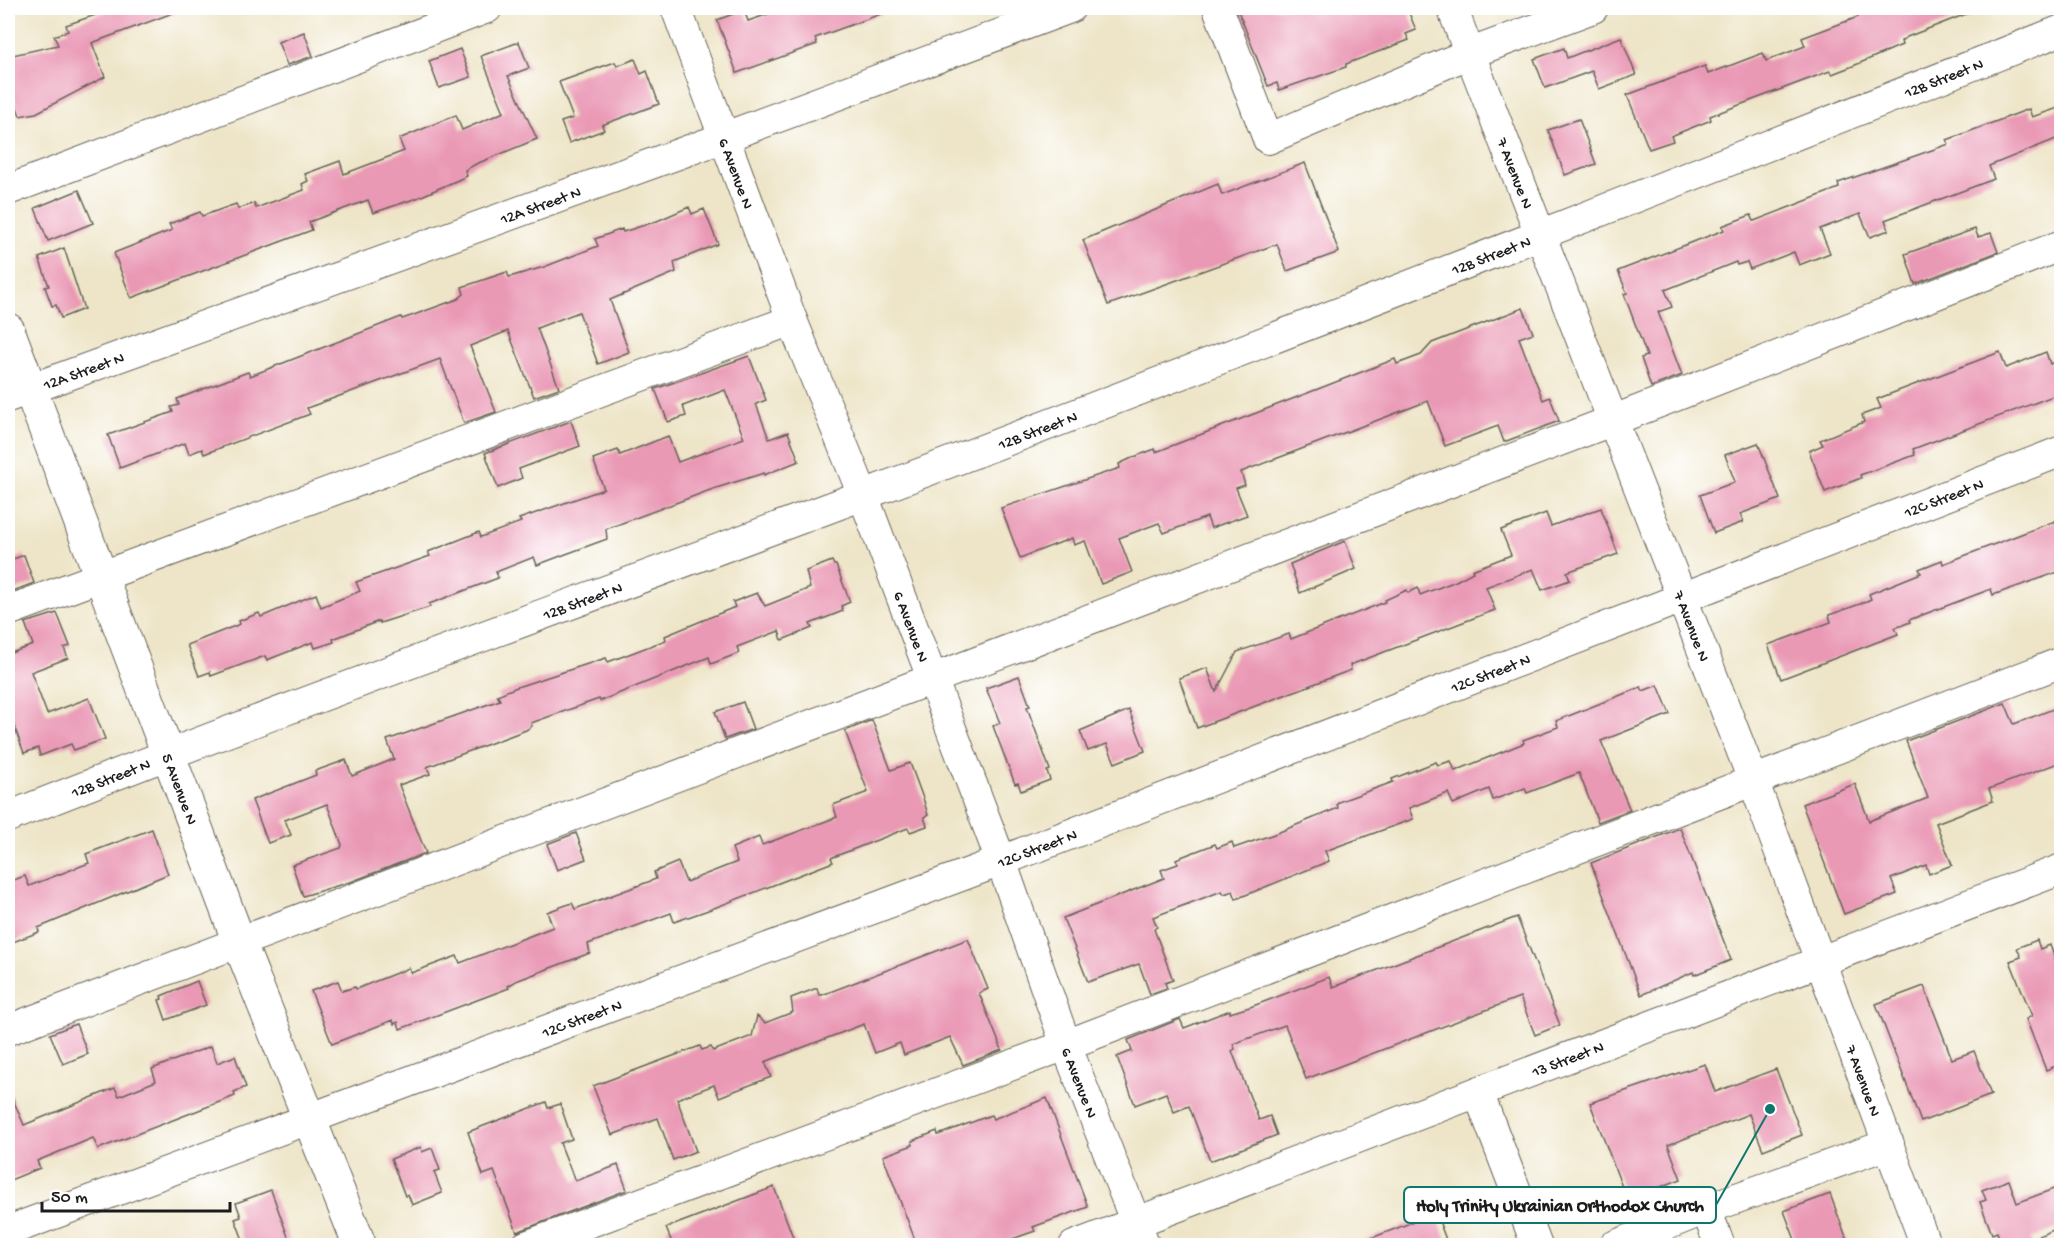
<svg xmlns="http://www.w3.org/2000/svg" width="2069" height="1253" font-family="'Gochi Hand',sans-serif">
	<rect width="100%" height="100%" fill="#fff"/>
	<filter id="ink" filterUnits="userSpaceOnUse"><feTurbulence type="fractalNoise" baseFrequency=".0167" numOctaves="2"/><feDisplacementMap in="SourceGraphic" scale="12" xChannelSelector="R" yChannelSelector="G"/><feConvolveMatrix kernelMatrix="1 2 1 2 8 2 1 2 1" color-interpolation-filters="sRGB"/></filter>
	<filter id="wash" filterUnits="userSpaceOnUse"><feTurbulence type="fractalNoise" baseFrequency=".008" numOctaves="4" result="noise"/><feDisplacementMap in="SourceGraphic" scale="24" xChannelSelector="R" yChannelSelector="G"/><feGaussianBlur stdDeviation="1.35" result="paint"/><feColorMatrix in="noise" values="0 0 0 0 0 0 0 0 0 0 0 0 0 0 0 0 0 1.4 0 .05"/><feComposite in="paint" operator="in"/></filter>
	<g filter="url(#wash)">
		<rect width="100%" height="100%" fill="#eee5c8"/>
		<g id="blocks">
			<g fill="#ea99b5">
				<path d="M 116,8 L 181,8 L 181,10 L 92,43 L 105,77 L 36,113 L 20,116 L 8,82 L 8,56 L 58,45 L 54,36 L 68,31 L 66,25 Z"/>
				<path d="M 786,8 L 892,8 L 892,10 L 815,38 L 817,44 L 737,73 L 717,20 L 744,10 L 748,21 Z"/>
				<path d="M 1237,8 L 1407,8 L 1416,30 L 1406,34 L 1409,40 L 1346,64 L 1346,67 L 1279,90 L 1277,83 L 1268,86 Z"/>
				<path d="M 1854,8 L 1979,9 L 1907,37 L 1901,41 L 1902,45 L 1853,66 L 1832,74 L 1830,71 L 1710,116 L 1711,120 L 1671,136 L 1673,141 L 1649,149 L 1627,95 L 1705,66 L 1708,74 L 1763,53 L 1766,61 L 1805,46 L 1802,38 L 1858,17 Z"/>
				<path d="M 304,32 L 313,56 L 287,65 L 278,42 Z"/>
				<path d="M 1621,37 L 1636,75 L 1599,89 L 1592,71 L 1545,88 L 1534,59 L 1564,48 L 1567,58 Z"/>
				<path d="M 519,42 L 529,68 L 508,76 L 537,139 L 476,164 L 465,170 L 467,176 L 417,198 L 373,213 L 368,200 L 309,222 L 312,230 L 131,298 L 114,253 L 172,230 L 169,224 L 200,212 L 202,216 L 236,204 L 238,209 L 254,203 L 256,208 L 304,190 L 302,184 L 308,181 L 305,174 L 340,161 L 344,174 L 404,151 L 399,139 L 456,115 L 462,130 L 504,112 L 481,56 Z"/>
				<path d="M 460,49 L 471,77 L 439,88 L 429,61 Z"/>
				<path d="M 635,59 L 641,74 L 647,71 L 659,104 L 602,125 L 604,130 L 569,143 L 561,122 L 573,118 L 559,82 L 615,62 L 617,66 Z"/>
				<path d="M 2061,107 L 2061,137 L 1989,166 L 1994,179 L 1885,220 L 1889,230 L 1870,237 L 1860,214 L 1820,229 L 1830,253 L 1799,265 L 1794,252 L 1750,269 L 1747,262 L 1737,265 L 1736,262 L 1665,290 L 1672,307 L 1658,312 L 1682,375 L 1651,387 L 1641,358 L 1647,356 L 1624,294 L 1627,293 L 1618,271 L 1724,230 L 1722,226 L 1751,215 L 1754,221 L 1839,188 L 1838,183 L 1949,144 L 1947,140 L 2029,109 L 2032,117 Z"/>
				<path d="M 1579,119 L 1596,164 L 1565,175 L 1548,130 Z"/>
				<path d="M 1305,163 L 1339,252 L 1287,271 L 1277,244 L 1108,305 L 1083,240 L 1218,184 L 1222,195 Z"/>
				<path d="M 79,190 L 93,223 L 48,241 L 35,208 Z"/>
				<path d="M 689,207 L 692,214 L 704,209 L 718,244 L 674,262 L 676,272 L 610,300 L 629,352 L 598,364 L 579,312 L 537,328 L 559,388 L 534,397 L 508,331 L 470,346 L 496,412 L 464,423 L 440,359 L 307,408 L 310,414 L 204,454 L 202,449 L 189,454 L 185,443 L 120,468 L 108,435 L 173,412 L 171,407 L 179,405 L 177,399 L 248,372 L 250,376 L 401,317 L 402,319 L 411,316 L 458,299 L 464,294 L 462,287 L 507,272 L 509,277 L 544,267 L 598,246 L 595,239 L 622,229 L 623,232 L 657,221 Z"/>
				<path d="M 1975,229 L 1978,237 L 1991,233 L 1998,252 L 1915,284 L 1905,254 Z"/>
				<path d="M 64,248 L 84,309 L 61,318 L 56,305 L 52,306 L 45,287 L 49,286 L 39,258 Z"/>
				<path d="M 1523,308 L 1533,333 L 1519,338 L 1543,400 L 1550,397 L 1559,421 L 1504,442 L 1498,426 L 1445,446 L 1428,401 L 1241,472 L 1245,485 L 1236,488 L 1247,515 L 1211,528 L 1207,517 L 1164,533 L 1159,523 L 1119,538 L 1132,572 L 1101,584 L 1085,541 L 1074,545 L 1072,538 L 1020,558 L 1001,508 L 1120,468 L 1119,464 L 1134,457 L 1155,449 L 1156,452 L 1395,359 L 1397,364 L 1421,355 L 1432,343 Z"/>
				<path d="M 2000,352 L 2006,368 L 2046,352 L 2050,364 L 2061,359 L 2061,393 L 1913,449 L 1915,455 L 1860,475 L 1861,478 L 1825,492 L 1809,451 L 1823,445 L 1820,440 L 1864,422 L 1862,415 L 1881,408 L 1877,399 Z"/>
				<path d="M 749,356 L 766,400 L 756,404 L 769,439 L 788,432 L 799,461 L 764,475 L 764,473 L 713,489 L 606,529 L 607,539 L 566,554 L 537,565 L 534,557 L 496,572 L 498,578 L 429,604 L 430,607 L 380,623 L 379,621 L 333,639 L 334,642 L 315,648 L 313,642 L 267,660 L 265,656 L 211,676 L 210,672 L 199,676 L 187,645 L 240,624 L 239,621 L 259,613 L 261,617 L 316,594 L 321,607 L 360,591 L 356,582 L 430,556 L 428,552 L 479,532 L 481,537 L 521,522 L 519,519 L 604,489 L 593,459 L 618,450 L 620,455 L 668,436 L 678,462 L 744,438 L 725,390 L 683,406 L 686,416 L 668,422 L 655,389 Z"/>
				<path d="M 571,421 L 580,446 L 519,469 L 522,478 L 498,488 L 485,453 Z"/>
				<path d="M 1758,443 L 1780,499 L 1740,514 L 1743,522 L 1714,533 L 1700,495 L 1735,482 L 1725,455 Z"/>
				<path d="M 1601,508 L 1618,554 L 1567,572 L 1570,580 L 1542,590 L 1533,569 L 1486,587 L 1495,610 L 1350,665 L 1351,670 L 1197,728 L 1179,678 L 1207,668 L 1216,692 L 1237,652 L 1289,634 L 1291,639 L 1385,602 L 1385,600 L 1407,590 L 1408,593 L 1418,588 L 1420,595 L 1456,581 L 1473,572 L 1472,570 L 1511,555 L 1501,530 L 1546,513 L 1551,526 Z"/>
				<path d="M 2055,521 L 2061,538 L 2061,571 L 1993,595 L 1991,589 L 1909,620 L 1910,622 L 1895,628 L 1898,634 L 1781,679 L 1768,645 L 1831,622 L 1829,615 L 1860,604 L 1871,599 L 1869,594 L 1921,573 L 1919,569 L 1942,560 L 1943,564 Z"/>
				<path d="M 1345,541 L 1356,569 L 1300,593 L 1290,564 Z"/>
				<path d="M 24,555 L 34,583 L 8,593 L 8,561 Z"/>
				<path d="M 832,561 L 834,565 L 836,565 L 850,602 L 841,606 L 843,611 L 810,624 L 812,628 L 782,640 L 779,631 L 737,647 L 739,653 L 711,664 L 709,657 L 600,701 L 599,699 L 531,723 L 532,726 L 526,730 L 427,767 L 430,774 L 399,785 L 426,853 L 353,881 L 303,896 L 292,865 L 341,848 L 342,845 L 327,804 L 285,820 L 291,835 L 268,843 L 252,800 L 316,775 L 315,771 L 346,760 L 352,776 L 394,759 L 387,740 L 500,700 L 497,695 L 517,687 L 606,658 L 608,662 L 666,640 L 665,636 L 735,607 L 733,602 L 757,593 L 765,606 L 810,588 L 806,571 Z"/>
				<path d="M 57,613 L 70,646 L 64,648 L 68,658 L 31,672 L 47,714 L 89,698 L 105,739 L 74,750 L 71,744 L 40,756 L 38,748 L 24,753 L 13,723 L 8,725 L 8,654 L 33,645 L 25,623 Z"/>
				<path d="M 1019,676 L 1030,706 L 1027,707 L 1050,770 L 1047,771 L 1050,780 L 1021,791 L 1018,783 L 1015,784 L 993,726 L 1000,723 L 986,688 Z"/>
				<path d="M 1658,685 L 1670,714 L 1601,741 L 1630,810 L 1598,822 L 1579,773 L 1527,793 L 1525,788 L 1493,800 L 1489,789 L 1453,804 L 1448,793 L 1409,808 L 1413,819 L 1325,851 L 1329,861 L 1236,899 L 1233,891 L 1224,894 L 1222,891 L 1153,917 L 1157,927 L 1154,929 L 1173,980 L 1165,983 L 1167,988 L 1150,994 L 1139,964 L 1088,982 L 1063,918 L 1164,878 L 1161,870 L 1178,864 L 1176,859 L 1215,844 L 1217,848 L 1232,842 L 1234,848 L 1277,833 L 1338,808 L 1337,804 L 1341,801 L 1393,782 L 1392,779 L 1436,762 L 1438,765 L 1451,761 L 1455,771 L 1524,743 L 1523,740 L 1558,727 L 1556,721 L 1641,687 L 1643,691 Z"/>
				<path d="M 743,702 L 753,729 L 725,739 L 715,712 Z"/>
				<path d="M 2005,703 L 2014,724 L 2061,706 L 2061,762 L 1989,789 L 1993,801 L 1936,823 L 1952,865 L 1929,874 L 1926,865 L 1891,879 L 1897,894 L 1844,914 L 1802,804 L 1855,784 L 1869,821 L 1928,798 L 1906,741 Z"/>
				<path d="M 1129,710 L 1145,751 L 1115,763 L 1107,744 L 1088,751 L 1080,731 Z"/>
				<path d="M 872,720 L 891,770 L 910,763 L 924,801 L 928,815 L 924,817 L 927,826 L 910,832 L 908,828 L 831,858 L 833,862 L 714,908 L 674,922 L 671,913 L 588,944 L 590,953 L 516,981 L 508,986 L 509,988 L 400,1029 L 398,1022 L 394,1024 L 393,1020 L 332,1044 L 311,991 L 338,981 L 342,991 L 355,987 L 356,989 L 409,968 L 411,973 L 457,956 L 460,963 L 553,927 L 547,912 L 572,903 L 575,909 L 656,879 L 654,872 L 678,862 L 686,882 L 737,862 L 732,848 L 759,837 L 762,845 L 837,817 L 833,805 L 868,792 L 845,731 Z"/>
				<path d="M 1680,828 L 1731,960 L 1694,975 L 1693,972 L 1641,995 L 1591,863 Z"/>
				<path d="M 152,829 L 168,874 L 38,928 L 39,932 L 8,944 L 8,882 L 25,876 L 29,886 L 89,863 L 86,854 Z"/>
				<path d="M 576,833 L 586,859 L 557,870 L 547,844 Z"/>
				<path d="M 1517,917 L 1560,1025 L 1535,1035 L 1520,997 L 1306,1079 L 1285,1025 L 1233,1044 L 1235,1049 L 1232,1051 L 1259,1120 L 1270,1116 L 1277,1135 L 1210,1161 L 1189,1106 L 1174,1112 L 1166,1093 L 1135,1105 L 1117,1057 L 1132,1051 L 1128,1040 L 1180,1019 L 1184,1028 L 1230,1010 L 1230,1013 L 1253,1006 L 1329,977 L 1333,987 Z"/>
				<path d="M 968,939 L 988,989 L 979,993 L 1002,1050 L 963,1065 L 950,1037 L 904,1055 L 900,1043 L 875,1053 L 864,1024 L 765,1062 L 771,1077 L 719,1097 L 714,1085 L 677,1099 L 696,1151 L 673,1160 L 658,1118 L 612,1135 L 593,1086 L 700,1046 L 702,1050 L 711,1047 L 713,1051 L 752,1036 L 757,1016 L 765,1023 L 793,1012 L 791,998 L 817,988 L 819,995 L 822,995 Z"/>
				<path d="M 2037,940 L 2040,949 L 2050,945 L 2061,975 L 2061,1064 L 2046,1070 L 2026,1019 L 2032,1016 L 2010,961 L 2021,957 L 2017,948 Z"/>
				<path d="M 197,981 L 206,1005 L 166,1020 L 159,1000 L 162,999 L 161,996 Z"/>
				<path d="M 1924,986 L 1952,1059 L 1974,1051 L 1991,1095 L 1921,1122 L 1876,1004 Z"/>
				<path d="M 76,1024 L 88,1054 L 63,1064 L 50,1034 Z"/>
				<path d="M 211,1046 L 217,1063 L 235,1056 L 246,1087 L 234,1092 L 235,1096 L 98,1149 L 93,1138 L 37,1161 L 40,1168 L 8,1181 L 8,1088 L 24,1125 L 115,1088 L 119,1096 L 156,1081 L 152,1069 Z"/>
				<path d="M 1705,1064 L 1715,1092 L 1776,1069 L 1802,1135 L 1763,1150 L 1749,1114 L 1668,1145 L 1681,1179 L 1627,1200 L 1590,1103 Z"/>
				<path d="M 1047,1098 L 1088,1207 L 1033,1227 L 1035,1231 L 995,1245 L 917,1245 L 883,1156 L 913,1145 L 912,1141 L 937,1131 L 938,1135 L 991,1115 L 993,1119 Z"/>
				<path d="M 546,1102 L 548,1108 L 560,1104 L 572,1139 L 560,1143 L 575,1181 L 618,1165 L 627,1190 L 517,1232 L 494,1171 L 483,1175 L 468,1132 Z"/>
				<path d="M 421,1147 L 422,1152 L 432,1148 L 440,1170 L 434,1172 L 442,1193 L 412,1205 L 408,1194 L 405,1196 L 391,1159 Z"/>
				<path d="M 2009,1180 L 2017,1203 L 2061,1186 L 2061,1227 L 2031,1239 L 2033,1245 L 2002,1245 L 1997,1232 L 1992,1234 L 1980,1202 L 1986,1200 L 1982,1190 Z"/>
				<path d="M 774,1187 L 796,1245 L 673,1245 L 666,1228 Z"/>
				<path d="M 271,1190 L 291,1245 L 245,1245 L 235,1219 L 241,1217 L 236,1203 Z"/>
				<path d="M 1830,1194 L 1849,1245 L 1797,1245 L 1784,1211 Z"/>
				<path d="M 1436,1213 L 1448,1245 L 1356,1245 L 1356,1244 Z"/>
			</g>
		</g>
	</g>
	<g filter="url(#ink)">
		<use href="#blocks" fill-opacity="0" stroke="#666258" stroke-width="1.5"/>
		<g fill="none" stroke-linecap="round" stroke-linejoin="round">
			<g stroke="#666258" stroke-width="32">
				<g id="minor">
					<path id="s1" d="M 676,8 L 792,320 L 863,495 L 1001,861 L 1066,1045 L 1145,1246"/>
					<path d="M 1218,8 L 1268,139 L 1468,54 L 1593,8"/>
					<path id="s2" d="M 1452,8 L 1753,780 L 1926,1246"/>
					<path d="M 8,190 L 487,8"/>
					<path id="s3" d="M 8,397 L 725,137 L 1070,8"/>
					<path d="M 8,611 L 792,320"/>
					<path id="s4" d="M 8,817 C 292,704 580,602 866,494 C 1266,343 1664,187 2062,30"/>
					<path d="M 8,1030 L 1614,420 L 2062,245"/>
					<path d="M 1478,1092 L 1537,1246"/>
					<path d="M 1706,1209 L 1720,1246"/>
					<path id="s5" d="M 8,1231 L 1001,861 L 2062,451"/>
					<path d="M 526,1246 L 1066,1045 L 2062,662"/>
					<path id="s6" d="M 1074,1246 L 2062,869"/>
					<path d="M 1614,1246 L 1706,1209 L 1889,1144"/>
				</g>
			</g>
			<g stroke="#666258" stroke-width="35">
				<g id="major">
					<path id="s7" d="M 8,330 L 239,942 L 360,1246"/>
				</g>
			</g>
			<use href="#minor" stroke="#fff" stroke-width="30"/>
			<use href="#major" stroke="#fff" stroke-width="33"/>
		</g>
	</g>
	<g text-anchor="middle" stroke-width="4.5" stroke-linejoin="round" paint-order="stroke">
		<g font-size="16" fill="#1c1c1c" stroke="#fff">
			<text dy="6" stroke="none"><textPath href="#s4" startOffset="2072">12B Street N</textPath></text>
			<text dy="6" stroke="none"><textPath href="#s1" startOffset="176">6 Avenue N</textPath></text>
			<text dy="6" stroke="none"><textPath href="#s2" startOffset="177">7 Avenue N</textPath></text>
			<text dy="6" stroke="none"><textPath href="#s3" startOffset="566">12A Street N</textPath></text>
			<text dy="6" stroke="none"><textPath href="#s4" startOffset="1586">12B Street N</textPath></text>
			<text dy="6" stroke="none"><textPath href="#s3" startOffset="80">12A Street N</textPath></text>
			<text dy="6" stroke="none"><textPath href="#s4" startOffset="1100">12B Street N</textPath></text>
			<text dy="6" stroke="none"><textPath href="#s5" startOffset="2070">12C Street N</textPath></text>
			<text dy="6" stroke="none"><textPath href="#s4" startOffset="614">12B Street N</textPath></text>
			<text dy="6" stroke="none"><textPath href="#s2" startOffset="663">7 Avenue N</textPath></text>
			<text dy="6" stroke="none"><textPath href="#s1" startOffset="662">6 Avenue N</textPath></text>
			<text dy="6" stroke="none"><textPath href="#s5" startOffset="1584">12C Street N</textPath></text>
			<text dy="6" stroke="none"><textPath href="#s4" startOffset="110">12B Street N</textPath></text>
			<text dy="6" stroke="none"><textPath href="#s7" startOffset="490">5 Avenue N</textPath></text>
			<text dy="6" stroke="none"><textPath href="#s5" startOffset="1098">12C Street N</textPath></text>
			<text dy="6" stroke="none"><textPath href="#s5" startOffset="612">12C Street N</textPath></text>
			<text dy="6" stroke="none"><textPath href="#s6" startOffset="528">13 Street N</textPath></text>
			<text dy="6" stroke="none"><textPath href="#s2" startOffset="1149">7 Avenue N</textPath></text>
			<text dy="6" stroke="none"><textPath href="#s1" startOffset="1148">6 Avenue N</textPath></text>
		</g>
	</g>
	<path fill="none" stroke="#0f766e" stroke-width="2" d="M1770 1109L1716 1205"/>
	<circle fill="#0f766e" stroke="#fff" stroke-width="2" cx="1770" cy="1109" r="6"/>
	<rect fill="#fff" stroke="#0f766e" stroke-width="2" x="1404" y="1187" width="312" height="36" rx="6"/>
	<g font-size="18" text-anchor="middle" font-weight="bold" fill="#1c1c1c">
		<text x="1560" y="1211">Holy Trinity Ukrainian Orthodox Church</text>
	</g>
	<rect width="2069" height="1253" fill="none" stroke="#fff" stroke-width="30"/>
	<path d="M42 1202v9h188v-9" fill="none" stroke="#1c1c1c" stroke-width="3"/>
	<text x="51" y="1202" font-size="18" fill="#1c1c1c" stroke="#ffffff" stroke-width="4.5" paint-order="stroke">50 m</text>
</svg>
